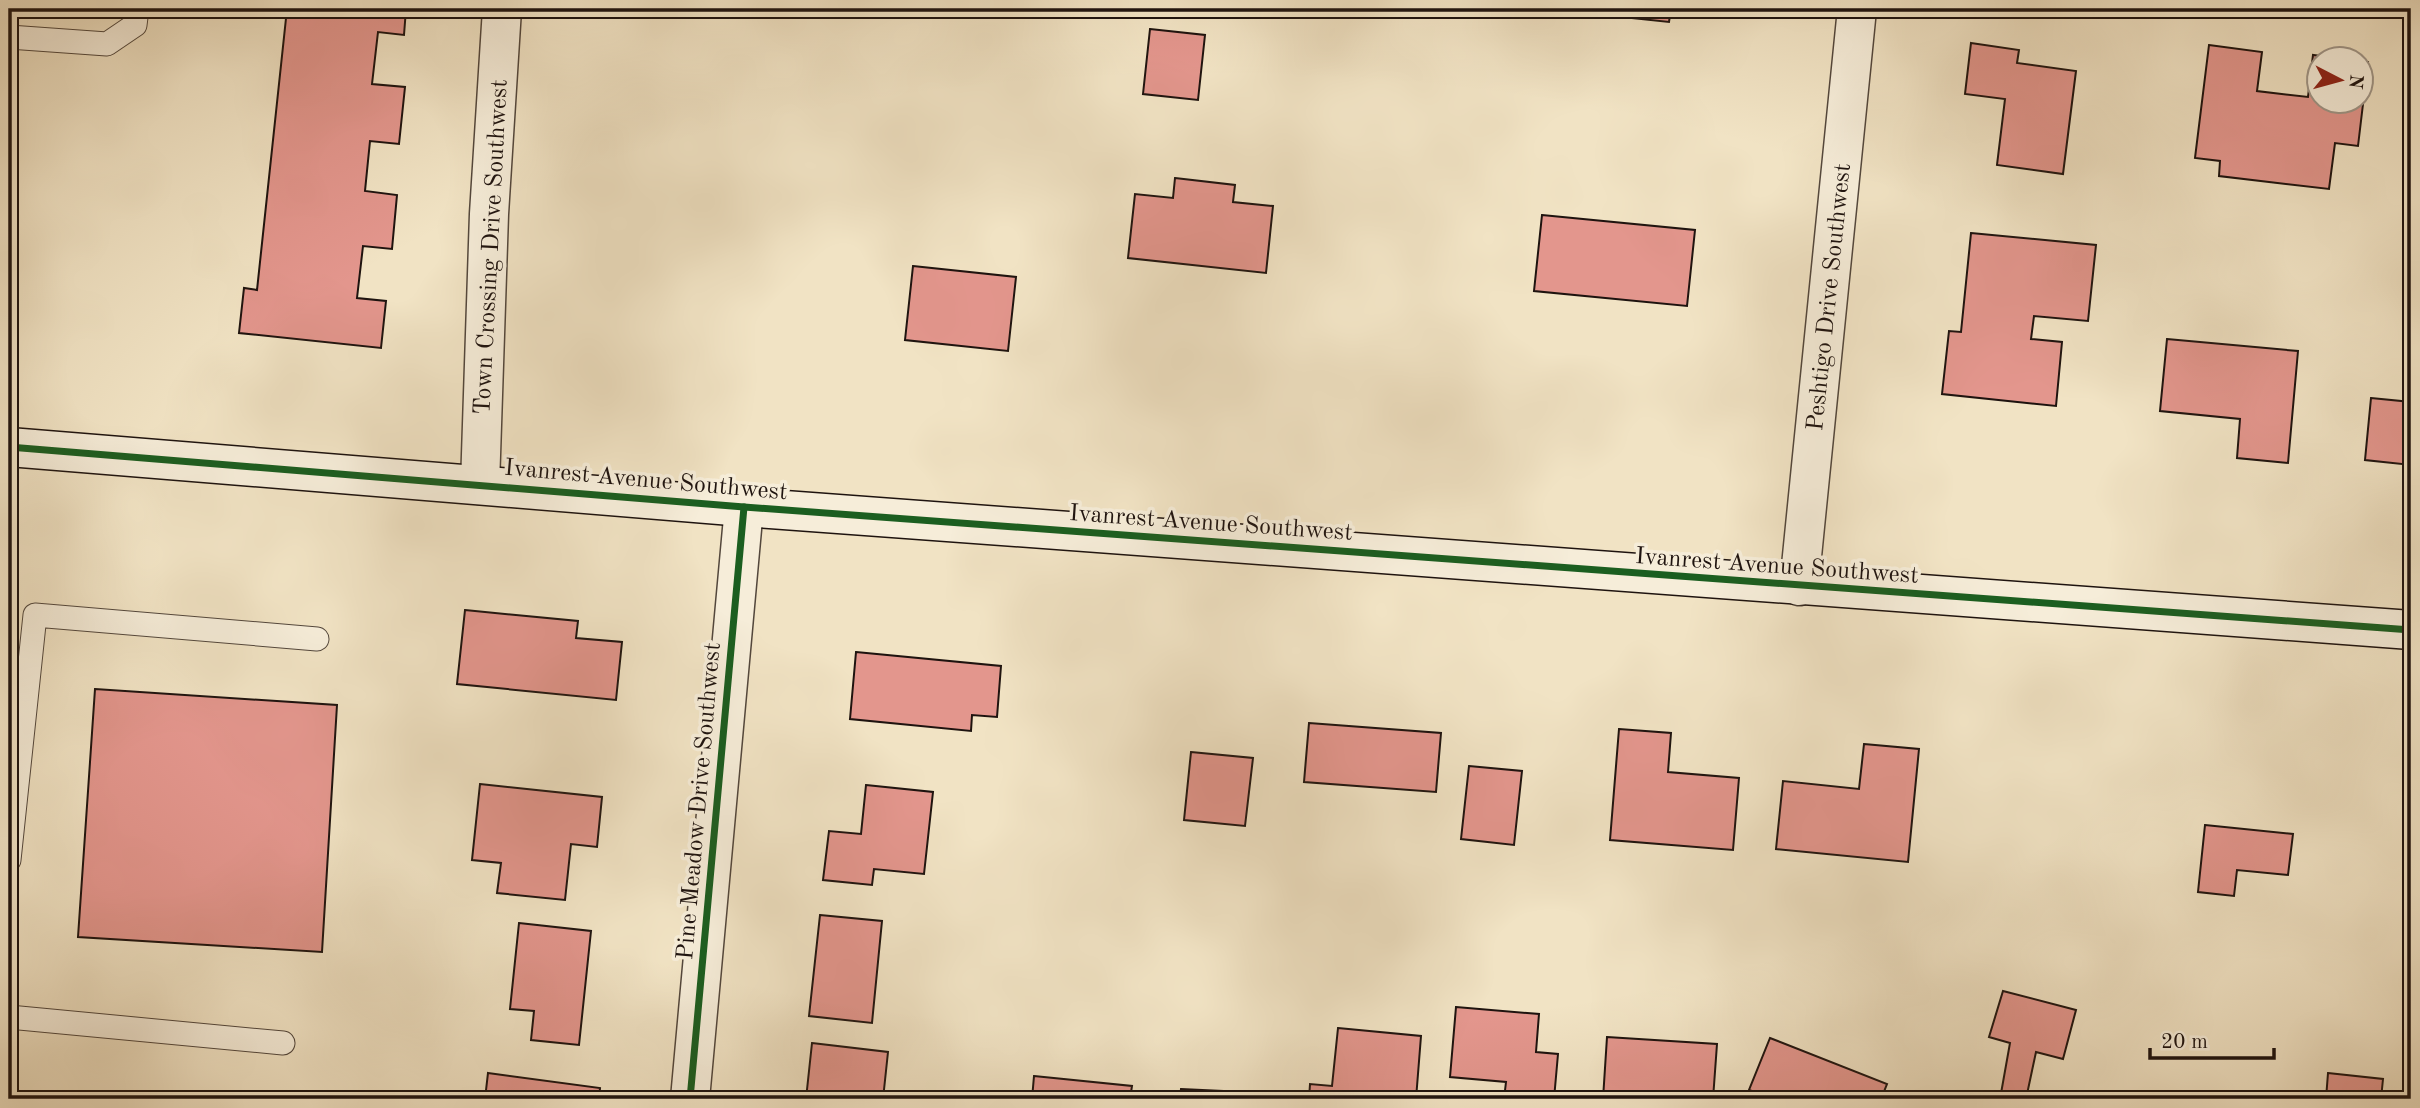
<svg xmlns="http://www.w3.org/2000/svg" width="2420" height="1108" font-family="'Old Standard TT',serif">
	<rect width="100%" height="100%" fill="#f1e3c4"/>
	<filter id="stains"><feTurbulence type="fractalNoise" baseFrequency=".00286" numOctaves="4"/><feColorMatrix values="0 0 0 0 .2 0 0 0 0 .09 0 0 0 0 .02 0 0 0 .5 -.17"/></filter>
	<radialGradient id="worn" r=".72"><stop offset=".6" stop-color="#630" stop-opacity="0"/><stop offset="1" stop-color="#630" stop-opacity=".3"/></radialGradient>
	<g fill="#e3968d" stroke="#1e130f" stroke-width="2">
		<path d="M 287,9 L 406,9 L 404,35 L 378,32 L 372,84 L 405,87 L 399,144 L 370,141 L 365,191 L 397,195 L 392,249 L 363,246 L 357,298 L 386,301 L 381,348 L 239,333 L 244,288 L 257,290 Z"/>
		<path d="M 1546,9 L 1671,9 L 1669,22 Z"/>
		<path d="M 1150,29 L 1205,35 L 1198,100 L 1143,94 Z"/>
		<path d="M 1971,43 L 2019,50 L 2017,63 L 2076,71 L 2063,174 L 1997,165 L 2005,99 L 1965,94 Z"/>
		<path d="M 2209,45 L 2262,52 L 2257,91 L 2308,97 L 2313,55 L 2349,60 L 2318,60 L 2318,102 L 2360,102 L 2360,61 L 2368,62 L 2358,146 L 2335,143 L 2329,189 L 2219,176 L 2220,161 L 2195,158 Z"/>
		<path d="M 1175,178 L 1235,185 L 1233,202 L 1273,206 L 1266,273 L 1128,258 L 1135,194 L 1173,198 Z"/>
		<path d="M 1542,215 L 1695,230 L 1687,306 L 1534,291 Z"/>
		<path d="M 1971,233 L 2096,245 L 2088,321 L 2034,316 L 2031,339 L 2062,342 L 2056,406 L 1942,394 L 1949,331 L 1961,332 Z"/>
		<path d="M 913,266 L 1016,277 L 1008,351 L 905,340 Z"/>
		<path d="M 2167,339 L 2298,351 L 2288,463 L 2237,458 L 2240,419 L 2160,411 Z"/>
		<path d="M 2371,398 L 2411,402 L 2411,465 L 2365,460 Z"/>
		<path d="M 465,610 L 578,621 L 576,638 L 622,642 L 616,700 L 457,684 Z"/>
		<path d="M 856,652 L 1001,666 L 997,717 L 972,715 L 971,731 L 850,719 Z"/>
		<path d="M 95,689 L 337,705 L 322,952 L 78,937 Z"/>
		<path d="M 1309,723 L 1441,733 L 1436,792 L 1304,782 Z"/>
		<path d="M 1619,729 L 1671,733 L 1668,772 L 1739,778 L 1733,850 L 1610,840 Z"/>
		<path d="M 1864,744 L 1919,749 L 1908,862 L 1776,849 L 1783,781 L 1859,789 Z"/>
		<path d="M 1191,752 L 1253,758 L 1245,826 L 1184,820 Z"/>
		<path d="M 1469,766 L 1522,771 L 1514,845 L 1461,839 Z"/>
		<path d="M 480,784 L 602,797 L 597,847 L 571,844 L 565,900 L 497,893 L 501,863 L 472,860 Z"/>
		<path d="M 866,785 L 933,792 L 924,874 L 874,869 L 872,885 L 823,880 L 829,831 L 861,834 Z"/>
		<path d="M 2205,825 L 2293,834 L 2288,875 L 2237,870 L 2234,896 L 2198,892 Z"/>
		<path d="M 820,915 L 882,921 L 872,1023 L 809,1016 Z"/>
		<path d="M 519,923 L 591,931 L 579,1045 L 531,1040 L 534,1011 L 510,1009 Z"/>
		<path d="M 2003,991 L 2076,1010 L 2063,1059 L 2036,1052 L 2026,1099 L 2000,1099 L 2010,1043 L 1989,1037 Z"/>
		<path d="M 1456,1007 L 1539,1014 L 1536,1052 L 1558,1054 L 1554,1099 L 1504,1099 L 1506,1082 L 1450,1077 Z"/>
		<path d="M 1338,1028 L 1421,1036 L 1416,1099 L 1309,1099 L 1310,1084 L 1332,1086 Z"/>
		<path d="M 1607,1037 L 1717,1044 L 1713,1099 L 1603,1099 Z"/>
		<path d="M 1770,1038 L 1887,1084 L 1881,1099 L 1774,1099 L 1749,1090 Z"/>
		<path d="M 812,1043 L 888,1052 L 883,1099 L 806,1099 Z"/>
		<path d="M 488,1073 L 600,1088 L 599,1099 L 485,1099 Z"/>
		<path d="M 2328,1073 L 2383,1079 L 2381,1099 L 2326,1099 Z"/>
		<path d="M 1034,1076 L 1132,1086 L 1130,1099 L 1032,1099 Z"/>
		<path d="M 1181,1089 L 1287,1094 L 1287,1099 L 1180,1099 Z"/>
	</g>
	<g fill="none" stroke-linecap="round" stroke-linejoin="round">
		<g stroke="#53473c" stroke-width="25">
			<g id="lane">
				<path d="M 9,37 L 107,44 L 135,25 L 137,9"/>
				<path d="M 9,860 L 35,615 L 317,639"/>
				<path d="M 9,1017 L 283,1043"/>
			</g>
		</g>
		<g stroke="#53473c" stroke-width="41">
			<g id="street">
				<path d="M 480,485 L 489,214 L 502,9"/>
				<path d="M 1799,586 L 1857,9"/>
				<path d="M 690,1099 L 744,507"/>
			</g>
		</g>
		<g stroke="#1e130f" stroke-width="41">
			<path id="secondary" d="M 9,447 L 744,507 L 2411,630"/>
		</g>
		<use href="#lane" stroke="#f6edd9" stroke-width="23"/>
		<use href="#street" stroke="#f6edd9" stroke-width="38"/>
		<use href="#secondary" stroke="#f6edd9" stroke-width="38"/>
		<g stroke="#f6edd9" stroke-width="11">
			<g id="cycleway">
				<path d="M 9,447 L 744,507 L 2411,630"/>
				<path d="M 690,1099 L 744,507"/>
			</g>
		</g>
		<use href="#cycleway" stroke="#1b5e20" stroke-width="7"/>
	</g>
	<g text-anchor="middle" stroke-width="7" stroke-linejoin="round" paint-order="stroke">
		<g font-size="24" fill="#1e130f" stroke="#f6edd9">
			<text transform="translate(490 247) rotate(-87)" y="8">Town Crossing Drive Southwest</text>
			<text transform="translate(1828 297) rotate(-84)" y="8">Peshtigo Drive Southwest</text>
			<text transform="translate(646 479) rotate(5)" y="8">Ivanrest Avenue Southwest</text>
			<text transform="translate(1211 522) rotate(4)" y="8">Ivanrest Avenue Southwest</text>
			<text transform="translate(1777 565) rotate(4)" y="8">Ivanrest Avenue Southwest</text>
			<text transform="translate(698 801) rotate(-85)" y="8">Pine Meadow Drive Southwest</text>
		</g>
	</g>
	<rect width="2420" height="1108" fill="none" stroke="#f1e3c4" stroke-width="35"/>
	<rect x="10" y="10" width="2399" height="1087" fill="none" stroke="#1e130f" stroke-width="3.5"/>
	<rect x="18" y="18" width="2385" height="1073" fill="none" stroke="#1e130f" stroke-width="2"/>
	<g transform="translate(2340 80) rotate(96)"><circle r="33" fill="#f6edd9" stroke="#a09688" stroke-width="2"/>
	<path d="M0-5L12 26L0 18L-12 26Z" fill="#8f2418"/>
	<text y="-10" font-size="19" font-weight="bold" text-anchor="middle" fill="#1e130f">N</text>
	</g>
	<path d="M2150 1048v10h124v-10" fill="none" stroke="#1e130f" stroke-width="3.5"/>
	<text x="2161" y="1048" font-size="21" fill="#1e130f" stroke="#f6edd9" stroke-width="5" paint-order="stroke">20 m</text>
	<rect width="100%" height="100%" filter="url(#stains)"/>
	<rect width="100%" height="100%" fill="url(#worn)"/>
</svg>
